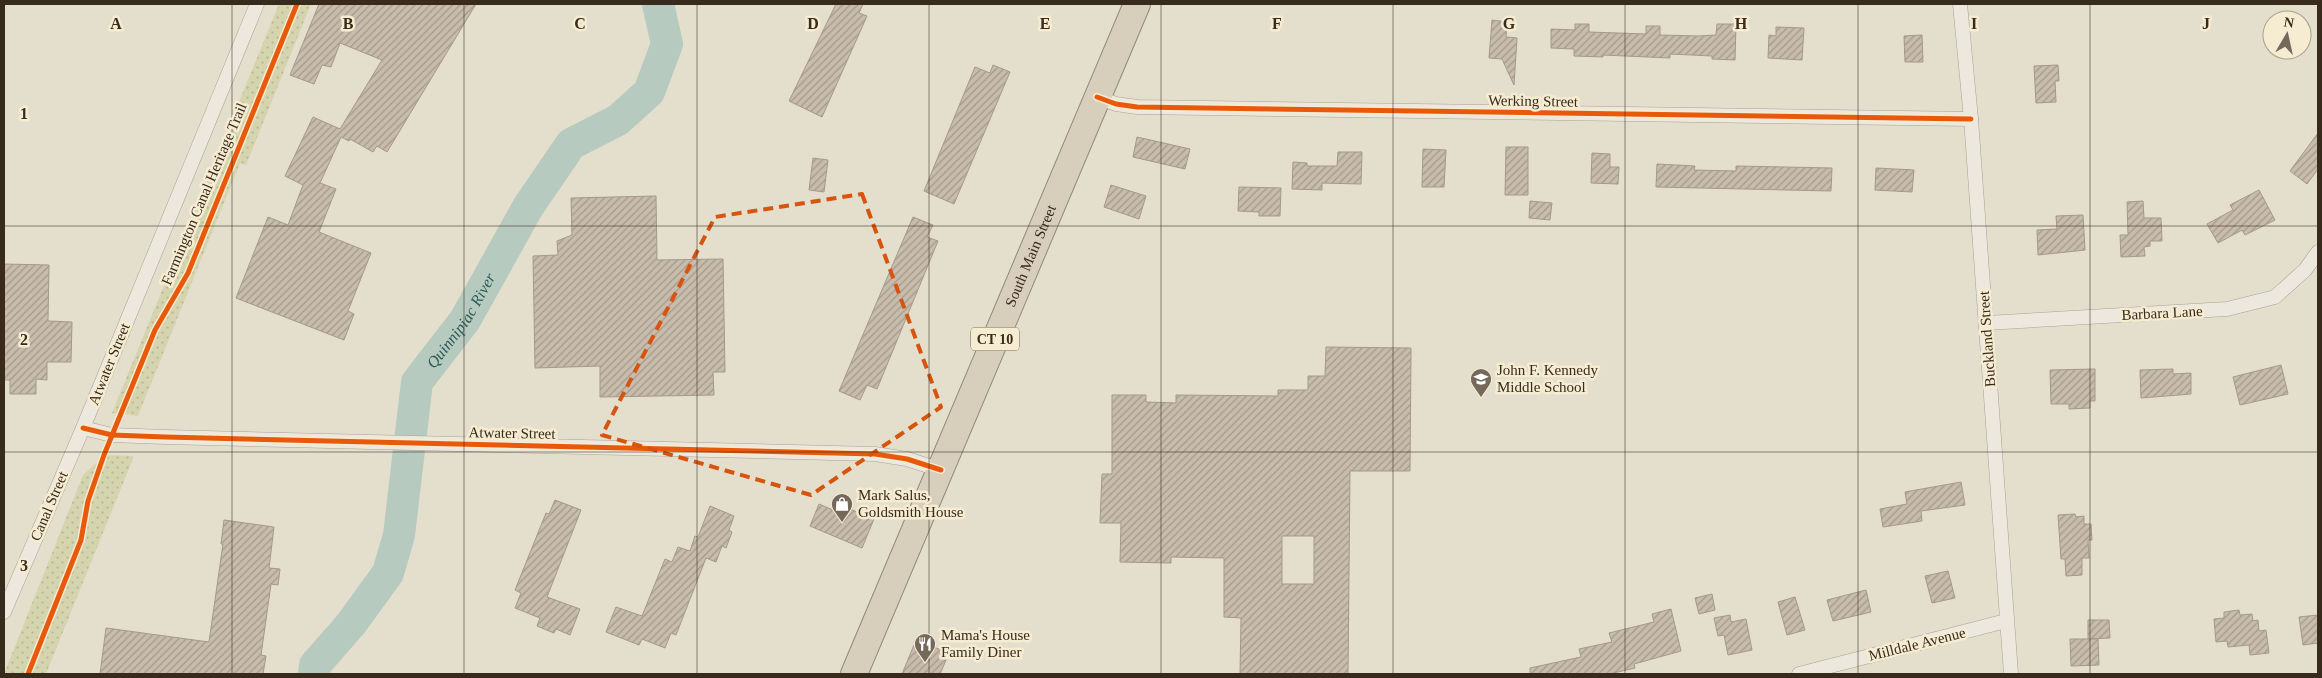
<svg xmlns="http://www.w3.org/2000/svg" width="2322" height="678" font-family="Georgia,serif">
	<defs>
		<pattern id="grass-dots" width="8" height="8" patternUnits="userSpaceOnUse" patternTransform="scale(1.25)"><rect width="8" height="8" fill="#d4d5ae"/><path d="M2 2h.1M6 6h.1" fill="none" stroke="#b7b795" stroke-width="1.8" stroke-linecap="round"/></pattern>
		<pattern id="building-hatch" width="6" height="6" patternUnits="userSpaceOnUse" patternTransform="scale(1.25)"><rect width="6" height="6" fill="#c8bcad"/><path d="M-1 1l2-2M0 6l6-6M5 7l2-2" fill="none" stroke="#a3998c"/></pattern>
	</defs>
	<rect width="100%" height="100%" fill="#e4decc"/>
	<g fill="url(#grass-dots)">
		<path d="M 279,4 L 311,4 L 246,165 L 240,163 L 138,416 L 112,413 Z"/>
		<path d="M 105,455 L 134,456 L 46,674 L 4,674 L 83,475 Z"/>
	</g>
	<g fill="none" stroke-linecap="round" stroke-linejoin="round">
		<path stroke="#b7cabf" stroke-width="32" id="s1" d="M 314,674 L 315,665 L 351,624 L 388,573 L 399,535 L 417,382 L 465,320 L 528,207 L 571,144 L 618,120 L 649,92 L 667,44 L 658,4"/>
	</g>
	<g fill="url(#building-hatch)" stroke="#a4998b" fill-rule="evenodd">
		<path d="M 319,4 L 476,4 L 387,152 L 377,146 L 373,152 L 350,139 L 349,141 L 341,137 L 320,183 L 336,189 L 319,232 L 371,253 L 348,311 L 354,314 L 344,340 L 236,298 L 268,217 L 288,225 L 303,185 L 285,176 L 313,117 L 340,129 L 382,60 L 340,43 L 331,67 L 322,65 L 314,84 L 290,75 Z"/>
		<path d="M 836,4 L 863,4 L 859,13 L 867,16 L 822,117 L 789,101 Z"/>
		<path d="M 1492,20 L 1507,22 L 1506,37 L 1517,38 L 1514,85 L 1502,59 L 1489,58 Z"/>
		<path d="M 1575,24 L 1589,24 L 1589,32 L 1646,34 L 1646,26 L 1660,26 L 1660,35 L 1698,36 L 1716,35 L 1717,24 L 1736,24 L 1735,60 L 1712,59 L 1712,56 L 1670,54 L 1670,58 L 1603,55 L 1603,57 L 1574,56 L 1574,49 L 1551,48 L 1551,29 L 1575,30 Z"/>
		<path d="M 1776,27 L 1804,28 L 1802,60 L 1768,58 L 1769,35 L 1776,36 Z"/>
		<path d="M 1922,35 L 1923,62 L 1905,62 L 1904,36 Z"/>
		<path d="M 993,65 L 1010,72 L 954,204 L 924,191 L 975,67 L 990,73 Z"/>
		<path d="M 2058,65 L 2059,81 L 2055,81 L 2056,102 L 2036,103 L 2034,66 Z"/>
		<path d="M 2318,133 L 2318,169 L 2307,184 L 2290,171 Z"/>
		<path d="M 1137,137 L 1190,149 L 1185,169 L 1133,157 Z"/>
		<path d="M 1506,147 L 1528,147 L 1528,195 L 1505,195 Z"/>
		<path d="M 1423,149 L 1446,150 L 1444,187 L 1422,187 Z"/>
		<path d="M 1338,152 L 1362,152 L 1361,184 L 1322,183 L 1322,190 L 1292,189 L 1293,162 L 1307,163 L 1307,166 L 1337,166 Z"/>
		<path d="M 1592,153 L 1610,154 L 1610,167 L 1619,167 L 1618,184 L 1591,183 Z"/>
		<path d="M 813,158 L 828,160 L 824,192 L 809,190 Z"/>
		<path d="M 1657,164 L 1695,166 L 1694,170 L 1736,171 L 1736,166 L 1832,168 L 1831,191 L 1656,187 Z"/>
		<path d="M 1876,168 L 1914,170 L 1912,192 L 1875,190 Z"/>
		<path d="M 1111,185 L 1146,196 L 1139,219 L 1104,207 Z"/>
		<path d="M 1239,187 L 1281,188 L 1280,216 L 1259,216 L 1259,212 L 1238,211 Z"/>
		<path d="M 2259,190 L 2275,220 L 2245,235 L 2242,230 L 2218,243 L 2207,224 L 2233,210 L 2230,205 Z"/>
		<path d="M 656,196 L 657,260 L 723,259 L 725,372 L 713,372 L 714,395 L 600,397 L 600,366 L 535,368 L 533,256 L 558,255 L 557,241 L 572,235 L 571,198 Z"/>
		<path d="M 1530,201 L 1552,203 L 1550,220 L 1529,218 Z"/>
		<path d="M 2143,201 L 2144,218 L 2161,218 L 2162,241 L 2150,241 L 2150,246 L 2144,247 L 2145,256 L 2121,257 L 2120,235 L 2128,235 L 2127,202 Z"/>
		<path d="M 2083,215 L 2085,250 L 2038,255 L 2037,230 L 2057,229 L 2056,216 Z"/>
		<path d="M 913,217 L 933,225 L 927,237 L 938,241 L 877,389 L 867,385 L 860,400 L 839,391 Z"/>
		<path d="M 4,264 L 49,265 L 48,321 L 72,322 L 71,362 L 47,362 L 47,380 L 36,379 L 36,394 L 10,394 L 10,380 L 4,380 Z"/>
		<path d="M 1326,347 L 1411,348 L 1410,471 L 1350,471 L 1348,674 L 1240,674 L 1241,618 L 1224,617 L 1224,558 L 1171,557 L 1171,563 L 1120,562 L 1121,523 L 1100,523 L 1102,474 L 1112,474 L 1112,395 L 1146,395 L 1146,402 L 1176,403 L 1176,395 L 1278,396 L 1278,390 L 1308,390 L 1308,376 L 1325,376 ZM 1282,536 L 1314,536 L 1314,584 L 1282,584 Z"/>
		<path d="M 2281,365 L 2288,394 L 2240,405 L 2233,377 Z"/>
		<path d="M 2095,369 L 2095,401 L 2090,401 L 2090,408 L 2069,409 L 2069,404 L 2051,404 L 2050,370 Z"/>
		<path d="M 2173,369 L 2173,374 L 2191,373 L 2191,394 L 2141,398 L 2140,370 Z"/>
		<path d="M 1961,482 L 1965,505 L 1921,511 L 1922,521 L 1883,527 L 1880,509 L 1907,504 L 1905,492 Z"/>
		<path d="M 555,500 L 581,510 L 547,597 L 580,609 L 570,635 L 556,629 L 554,633 L 537,626 L 540,618 L 515,608 L 521,593 L 515,590 L 546,513 L 549,514 Z"/>
		<path d="M 819,504 L 842,514 L 845,507 L 874,519 L 862,548 L 810,526 Z"/>
		<path d="M 710,506 L 734,516 L 729,530 L 732,532 L 726,548 L 722,546 L 716,562 L 706,558 L 676,635 L 671,633 L 665,648 L 642,639 L 639,645 L 606,632 L 616,607 L 642,616 L 665,559 L 672,562 L 678,547 L 690,551 L 695,536 L 698,537 Z"/>
		<path d="M 2075,514 L 2076,517 L 2084,516 L 2084,524 L 2091,524 L 2092,540 L 2088,540 L 2089,558 L 2082,558 L 2082,575 L 2066,576 L 2065,559 L 2061,559 L 2058,515 Z"/>
		<path d="M 224,520 L 274,527 L 269,568 L 280,569 L 278,585 L 271,584 L 261,655 L 266,656 L 263,674 L 100,674 L 106,628 L 209,642 L 223,544 L 221,544 Z"/>
		<path d="M 1948,571 L 1955,598 L 1932,603 L 1925,576 Z"/>
		<path d="M 1866,590 L 1871,612 L 1833,621 L 1827,600 Z"/>
		<path d="M 1712,594 L 1715,610 L 1699,614 L 1695,598 Z"/>
		<path d="M 1795,597 L 1805,630 L 1787,635 L 1778,602 Z"/>
		<path d="M 1671,609 L 1681,651 L 1634,664 L 1635,668 L 1609,674 L 1530,674 L 1530,668 L 1581,657 L 1579,649 L 1612,642 L 1609,633 L 1654,622 L 1652,614 Z"/>
		<path d="M 2239,610 L 2240,615 L 2252,614 L 2253,621 L 2258,620 L 2259,631 L 2266,630 L 2269,653 L 2250,655 L 2249,645 L 2228,647 L 2227,641 L 2216,642 L 2214,619 L 2224,618 L 2224,612 Z"/>
		<path d="M 1730,615 L 1731,622 L 1746,619 L 1752,650 L 1728,655 L 1724,635 L 1718,636 L 1714,618 Z"/>
		<path d="M 2318,615 L 2318,643 L 2303,645 L 2299,617 Z"/>
		<path d="M 2088,620 L 2109,620 L 2110,638 L 2088,639 Z"/>
		<path d="M 2070,639 L 2098,639 L 2099,665 L 2071,666 Z"/>
		<path d="M 914,645 L 929,651 L 931,646 L 949,653 L 940,674 L 902,674 Z"/>
	</g>
	<g fill="none" stroke-linecap="round" stroke-linejoin="round">
		<g stroke="#a9a295" stroke-width="15">
			<g id="street">
				<path d="M 1960,4 L 1971,119 L 2011,674"/>
				<path d="M 1097,97 L 1116,104 L 1137,107 L 1971,119"/>
				<path d="M 1986,323 L 2227,309 L 2275,297 L 2305,270 L 2318,252"/>
				<path d="M 83,428 L 112,435 L 165,437 L 875,454 L 907,459 L 941,470"/>
				<path d="M 4,612 L 83,428 L 257,4"/>
				<path d="M 1799,674 L 2006,621"/>
			</g>
		</g>
		<g stroke="#8f887c" stroke-width="28">
			<g id="highway">
				<path id="s2" d="M 854,674 L 1137,4"/>
			</g>
		</g>
		<use href="#street" stroke="#ece8dd" stroke-width="14"/>
		<use href="#highway" stroke="#d8cebc" stroke-width="26"/>
		<g stroke="#f6ecd1" stroke-width="8">
			<g id="cycleway">
				<path d="M 1097,97 L 1116,104 L 1137,107 L 1971,119"/>
				<path d="M 83,428 L 112,435 L 165,437 L 875,454 L 907,459 L 941,470"/>
				<path d="M 28,674 L 81,540 L 88,501 L 104,455 L 155,330 L 188,273 L 297,4"/>
			</g>
		</g>
		<use href="#cycleway" stroke="#e8590c" stroke-width="5"/>
	</g>
	<path fill="none" stroke="#d6540e" stroke-width="4" stroke-dasharray="10 6" stroke-linejoin="round" d="M 862,194 L 941,407 L 811,495 L 602,435 L 715,217 Z"/>
	<path fill="none" stroke="#382a1d" stroke-width="1" stroke-opacity="0.55" d="M 232,4 L 232,674M 464,4 L 464,674M 697,4 L 697,674M 929,4 L 929,674M 1161,4 L 1161,674M 1393,4 L 1393,674M 1625,4 L 1625,674M 1858,4 L 1858,674M 2090,4 L 2090,674M 4,226 L 2318,226M 4,452 L 2318,452"/>
	<defs>
		<g id="school-pin" transform="scale(1.125)"><path d="M0 17L-7.5 6A9.5 9.5 0 1 1 7.5 6Z" fill="#74695a" stroke="#f6ecd1"/><path d="M0-5L7-2L0 1L-7-2ZM-4 1L0 2.5L4 1V4Q0 6-4 4Z" fill="#fff"/></g>
		<g id="shop-pin" transform="scale(1.125)"><path d="M0 17L-7.5 6A9.5 9.5 0 1 1 7.5 6Z" fill="#74695a" stroke="#f6ecd1"/><path d="M-5-2.5h2.3a2.7 3.5 0 0 1 5.4 0H5L5.5 6h-11ZM-1.5-2.5h3a1.5 2.3 0 0 0-3 0Z" fill="#fff"/></g>
		<g id="restaurant-pin" transform="scale(1.125)"><path d="M0 17L-7.5 6A9.5 9.5 0 1 1 7.5 6Z" fill="#74695a" stroke="#f6ecd1"/><path d="M-5-6h1v4h1v-4h1v4h1v-4h1v5L-1.5 .5V6h-2V.5L-5-1ZM5-6V6H3V1.5H1.5Q1.5-4 5-6Z" fill="#fff"/></g>
	</defs>
	<g fill-rule="evenodd">
		<use href="#school-pin" x="1481" y="379"/>
		<use href="#shop-pin" x="842" y="504"/>
		<use href="#restaurant-pin" x="925" y="644"/>
	</g>
	<g text-anchor="middle" stroke-width="5" stroke-linejoin="round" paint-order="stroke">
		<rect fill="#f6ecd1" stroke="#716453" stroke-width="1" x="971" y="327.5" width="48" height="23" rx="4"/>
		<g font-size="14" font-weight="bold" fill="#382a1d">
			<text x="995" y="344">CT 10</text>
		</g>
		<g font-size="15" fill="#382a1d" stroke="#f6ecd1">
			<text transform="translate(1533 101) rotate(1)" y="5">Werking Street</text>
			<text transform="translate(204 194) rotate(-67)" y="5">Farmington Canal Heritage Trail</text>
			<text dy="5" stroke="none"><textPath href="#s2" startOffset="454">South Main Street</textPath></text>
			<text transform="translate(2162 313) rotate(-3)" y="5">Barbara Lane</text>
			<text transform="translate(1987 339) rotate(-94)" y="5">Buckland Street</text>
			<text transform="translate(109 364) rotate(-68)" y="5">Atwater Street</text>
			<text transform="translate(512 433) rotate(1)" y="5">Atwater Street</text>
			<text transform="translate(49 506) rotate(-67)" y="5">Canal Street</text>
			<text transform="translate(1917 644) rotate(-14)" y="5">Milldale Avenue</text>
		</g>
		<g font-size="15" fill="#382a1d" stroke="#f6ecd1" text-anchor="start">
			<text x="1497" y="375">John F. Kennedy<tspan x="1497" dy="17">Middle School</tspan></text>
			<text x="858" y="500">Mark Salus,<tspan x="858" dy="17">Goldsmith House</tspan></text>
			<text x="941" y="640">Mama's House<tspan x="941" dy="17">Family Diner</tspan></text>
		</g>
		<g font-size="16" font-style="italic" fill="#2c5956" stroke="#f6ecd1">
			<text dy="6" stroke="none"><textPath href="#s1" startOffset="396">Quinnipiac River</textPath></text>
		</g>
	</g>
	<g font-size="16" text-anchor="middle" font-weight="bold" fill="#382a1d" stroke="#f6ecd1" stroke-width="5" stroke-linejoin="round" paint-order="stroke">
		<text x="116" y="29">A</text>
		<text x="348" y="29">B</text>
		<text x="580" y="29">C</text>
		<text x="813" y="29">D</text>
		<text x="1045" y="29">E</text>
		<text x="1277" y="29">F</text>
		<text x="1509" y="29">G</text>
		<text x="1741" y="29">H</text>
		<text x="1974" y="29">I</text>
		<text x="2206" y="29">J</text>
		<text x="24" y="119">1</text>
		<text x="24" y="345">2</text>
		<text x="24" y="571">3</text>
	</g>
	<rect width="2322" height="678" fill="none" stroke="#382a1d" stroke-width="10"/>
	<g transform="translate(2287 35) rotate(9)"><circle r="24" fill="#f6ecd1" stroke="#aa9e89"/>
	<path d="M0-4L9 19L0 12L-9 19Z" fill="#74695a"/>
	<text y="-8" font-size="14" font-weight="bold" text-anchor="middle" fill="#382a1d">N</text>
	</g>
</svg>
